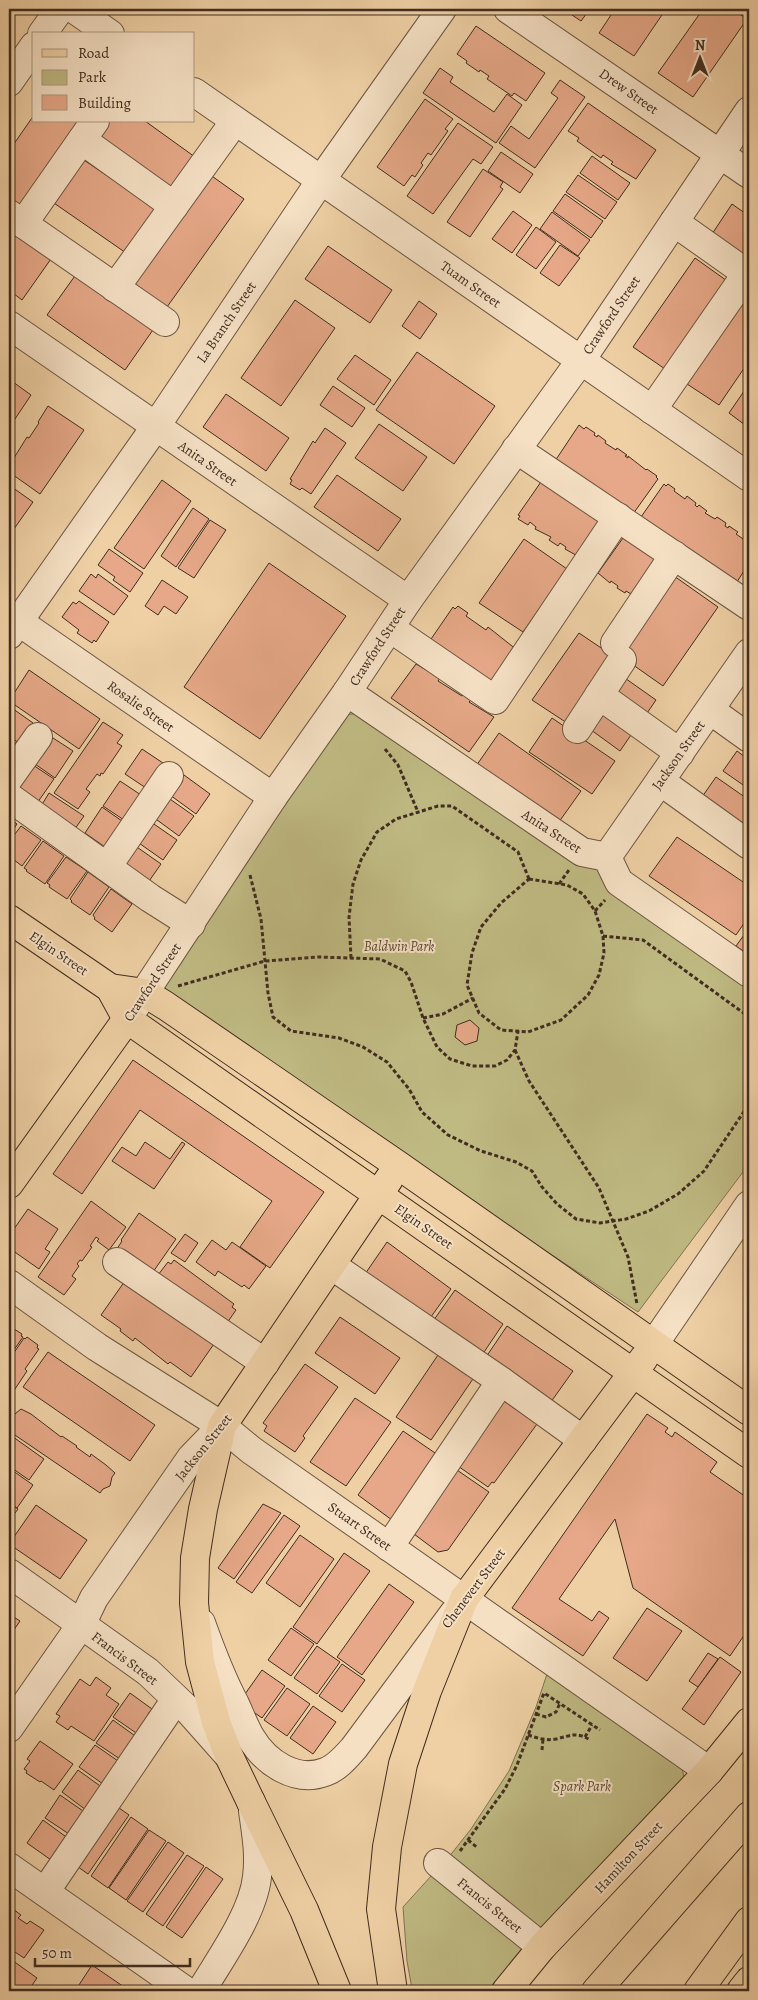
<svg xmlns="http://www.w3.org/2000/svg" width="758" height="2000" font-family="Alegreya,serif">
	<rect width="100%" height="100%" fill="#efd0a5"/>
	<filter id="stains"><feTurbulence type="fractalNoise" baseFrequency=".004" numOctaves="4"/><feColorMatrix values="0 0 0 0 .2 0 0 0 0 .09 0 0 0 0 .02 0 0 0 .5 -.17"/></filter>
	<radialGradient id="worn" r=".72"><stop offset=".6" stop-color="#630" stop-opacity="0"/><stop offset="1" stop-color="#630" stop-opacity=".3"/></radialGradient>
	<g fill="#bfb982" stroke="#807351">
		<path d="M 358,713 L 597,862 L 749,984 L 749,1164 L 638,1312 L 157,993 L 159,982 L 346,715 Z"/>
		<path d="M 547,1674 L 682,1768 L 684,1777 L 492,1991 L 415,1991 L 412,1989 L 407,1961 L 403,1907 L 452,1853 L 471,1829 L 509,1771 L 536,1707 Z"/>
	</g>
	<g fill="#e6a888" stroke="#412d20">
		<path d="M 563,9 L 590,9 L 581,21 Z"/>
		<path d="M 615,9 L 666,9 L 634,56 L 599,33 Z"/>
		<path d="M 703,9 L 732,9 L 747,19 L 693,97 L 658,73 Z"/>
		<path d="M 476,26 L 545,73 L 526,101 L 514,93 L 512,96 L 487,79 L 489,76 L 480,70 L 479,72 L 466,63 L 467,61 L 457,54 Z"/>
		<path d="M 440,68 L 453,77 L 450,82 L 494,112 L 507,94 L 522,105 L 496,143 L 423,93 Z"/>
		<path d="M 560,80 L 585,97 L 535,168 L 499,143 L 511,126 L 529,139 L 558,98 L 551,93 Z"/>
		<path d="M 425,99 L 453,119 L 445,129 L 448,131 L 431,155 L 428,153 L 421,163 L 423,165 L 415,177 L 412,175 L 404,186 L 377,167 Z"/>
		<path d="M 588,103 L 656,150 L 636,179 L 611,164 L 613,162 L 603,155 L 601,158 L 577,141 L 579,138 L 568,131 Z"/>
		<path d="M 34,115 L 34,121 L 79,121 L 21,206 L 9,197 L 9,151 Z"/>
		<path d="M 105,121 L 145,121 L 195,157 L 172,190 L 94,136 Z"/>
		<path d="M 458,123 L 493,147 L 481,164 L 473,159 L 433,214 L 407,196 Z"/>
		<path d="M 501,152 L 533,174 L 520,193 L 488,171 Z"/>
		<path d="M 592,156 L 630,183 L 618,200 L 580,173 Z"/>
		<path d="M 81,158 L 159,211 L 129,255 L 51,201 Z"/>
		<path d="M 483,169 L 503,182 L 500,187 L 503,189 L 470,237 L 447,222 Z"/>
		<path d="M 209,174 L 244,199 L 167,307 L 134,284 L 157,254 Z"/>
		<path d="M 578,175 L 617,202 L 605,219 L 566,192 Z"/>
		<path d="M 565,194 L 603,221 L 591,238 L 553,211 Z"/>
		<path d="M 732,204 L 749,216 L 749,269 L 710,237 Z"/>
		<path d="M 513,211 L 532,225 L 512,253 L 492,239 Z"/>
		<path d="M 552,212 L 590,240 L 578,256 L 540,229 Z"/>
		<path d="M 9,225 L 53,256 L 22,300 L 9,290 Z"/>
		<path d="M 536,227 L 556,242 L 536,269 L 516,255 Z"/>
		<path d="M 560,245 L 580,258 L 559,286 L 540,273 Z"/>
		<path d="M 328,246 L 392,290 L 370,323 L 305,279 Z"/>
		<path d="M 695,258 L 730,283 L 668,371 L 633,347 Z"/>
		<path d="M 77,273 L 155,327 L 125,370 L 47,315 Z"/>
		<path d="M 747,292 L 749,294 L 749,361 L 719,405 L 684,382 Z"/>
		<path d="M 295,300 L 335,328 L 281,406 L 241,378 Z"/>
		<path d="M 419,301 L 437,314 L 420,339 L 402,326 Z"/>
		<path d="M 417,352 L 495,406 L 454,464 L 376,410 Z"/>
		<path d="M 355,355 L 391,380 L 374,405 L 337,379 Z"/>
		<path d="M 9,379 L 31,395 L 9,428 Z"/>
		<path d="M 749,384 L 749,428 L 729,413 Z"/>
		<path d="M 333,386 L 365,408 L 352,427 L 320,405 Z"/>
		<path d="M 226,394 L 289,438 L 266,471 L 203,427 Z"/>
		<path d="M 48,406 L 84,430 L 40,494 L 9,472 L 9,466 L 27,437 L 29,438 L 39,423 L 38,422 Z"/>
		<path d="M 379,424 L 427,457 L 403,491 L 355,458 Z"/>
		<path d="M 579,425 L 584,429 L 586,427 L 595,433 L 594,435 L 597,437 L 598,435 L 606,441 L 605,443 L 616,450 L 617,448 L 627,455 L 625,456 L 628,458 L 628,456 L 646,470 L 647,469 L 657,476 L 656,477 L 658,479 L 633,514 L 555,461 Z"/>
		<path d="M 325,428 L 346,443 L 311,494 L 302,488 L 300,490 L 290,484 L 292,480 L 290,479 L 313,441 L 315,443 Z"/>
		<path d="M 337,475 L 401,519 L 378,551 L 314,507 Z"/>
		<path d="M 543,479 L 606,522 L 581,558 L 565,549 L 566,547 L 560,543 L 558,546 L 549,540 L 551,537 L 535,529 L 536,527 L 530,522 L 528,525 L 518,519 L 520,516 L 518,515 Z"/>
		<path d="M 162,480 L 191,501 L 144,569 L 114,548 Z"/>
		<path d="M 664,484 L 666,486 L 668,484 L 675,489 L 674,491 L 685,499 L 687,496 L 696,503 L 695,505 L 697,507 L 699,505 L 707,511 L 705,513 L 715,519 L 717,517 L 726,523 L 725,526 L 728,528 L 729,526 L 738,532 L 736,534 L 746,541 L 748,538 L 749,539 L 749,563 L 735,585 L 641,517 Z"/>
		<path d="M 9,485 L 33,502 L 9,536 Z"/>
		<path d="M 193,508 L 209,519 L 176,567 L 161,556 Z"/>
		<path d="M 210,520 L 226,530 L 194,578 L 178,568 Z"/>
		<path d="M 623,538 L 656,560 L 631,594 L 626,591 L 625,593 L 617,588 L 618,586 L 611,581 L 610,583 L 598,573 Z"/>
		<path d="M 524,539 L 567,569 L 523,632 L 479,603 Z"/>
		<path d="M 109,549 L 143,573 L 130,592 L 113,580 L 115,577 L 98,565 Z"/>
		<path d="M 269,563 L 346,616 L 260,739 L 184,687 Z"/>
		<path d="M 91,574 L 96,578 L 98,574 L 128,596 L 114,615 L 79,591 Z"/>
		<path d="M 674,576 L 718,607 L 663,686 L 619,655 Z"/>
		<path d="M 162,580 L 188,597 L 176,614 L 164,606 L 158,615 L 145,606 Z"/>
		<path d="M 79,601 L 109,622 L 96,642 L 94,640 L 92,643 L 77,633 L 79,630 L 62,617 L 73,602 L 76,604 Z"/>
		<path d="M 458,606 L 468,613 L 466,616 L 486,630 L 488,627 L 517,650 L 493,685 L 429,642 L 453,607 L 455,609 Z"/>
		<path d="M 579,633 L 613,656 L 567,723 L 532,700 Z"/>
		<path d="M 416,664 L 440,678 L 438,681 L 462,696 L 463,695 L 471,700 L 469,702 L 494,717 L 469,752 L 391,698 Z"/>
		<path d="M 29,670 L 100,719 L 79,749 L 9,701 Z"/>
		<path d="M 622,676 L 656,700 L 645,716 L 611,692 Z"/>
		<path d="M 9,706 L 33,723 L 19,743 L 9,736 Z"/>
		<path d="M 600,709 L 633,732 L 620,751 L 587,727 Z"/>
		<path d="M 552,718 L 615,761 L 592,794 L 529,752 Z"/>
		<path d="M 103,722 L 123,735 L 117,743 L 122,746 L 103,774 L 101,773 L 100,776 L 97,774 L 86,789 L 90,792 L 78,809 L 54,793 Z"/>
		<path d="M 499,733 L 581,791 L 556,826 L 474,769 Z"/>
		<path d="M 9,738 L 18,745 L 9,758 Z"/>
		<path d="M 53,738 L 73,751 L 55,778 L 35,764 Z"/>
		<path d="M 142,749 L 163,763 L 146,788 L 125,774 Z"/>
		<path d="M 737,751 L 749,760 L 749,789 L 723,771 Z"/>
		<path d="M 33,765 L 54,779 L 35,806 L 15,792 Z"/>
		<path d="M 184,775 L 210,794 L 196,814 L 170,795 Z"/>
		<path d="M 716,777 L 749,800 L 749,830 L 702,797 Z"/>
		<path d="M 120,781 L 141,795 L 124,820 L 103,806 Z"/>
		<path d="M 49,793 L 84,816 L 72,833 L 38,811 Z"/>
		<path d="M 167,797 L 194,816 L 179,836 L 153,817 Z"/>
		<path d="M 102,807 L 122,821 L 105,847 L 85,833 Z"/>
		<path d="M 9,818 L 17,824 L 9,836 Z"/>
		<path d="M 151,822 L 177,840 L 163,860 L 136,841 Z"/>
		<path d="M 21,826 L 41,840 L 22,866 L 9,856 L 9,842 Z"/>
		<path d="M 677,837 L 749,886 L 749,916 L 736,935 L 649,876 Z"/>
		<path d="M 43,841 L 64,856 L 45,884 L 26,871 L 27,870 L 24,868 Z"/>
		<path d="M 134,845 L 161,864 L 147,884 L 120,866 Z"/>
		<path d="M 66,857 L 87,871 L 67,899 L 49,887 L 50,885 L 47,883 Z"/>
		<path d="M 88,872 L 109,887 L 90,915 L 71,902 L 72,901 L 70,899 Z"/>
		<path d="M 111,889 L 132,904 L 112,932 L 94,919 L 95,918 L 93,915 Z"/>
		<path d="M 749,928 L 749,955 L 736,946 Z"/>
		<path d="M 470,1020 L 479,1028 L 477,1041 L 465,1045 L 455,1037 L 457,1025 Z"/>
		<path d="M 133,1060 L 324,1192 L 270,1268 L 240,1247 L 272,1201 L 140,1110 L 82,1194 L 53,1174 Z"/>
		<path d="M 145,1142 L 170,1159 L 182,1142 L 185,1144 L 154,1189 L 112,1161 L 122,1147 L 136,1156 Z"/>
		<path d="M 91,1201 L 126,1227 L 109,1250 L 97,1241 L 99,1239 L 96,1237 L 90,1246 L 92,1247 L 82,1261 L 80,1260 L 77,1264 L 79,1266 L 72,1276 L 76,1279 L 64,1295 L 38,1277 Z"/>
		<path d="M 28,1209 L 58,1229 L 45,1249 L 50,1252 L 39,1269 L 9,1248 L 9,1236 Z"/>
		<path d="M 139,1213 L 176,1239 L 153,1272 L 115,1252 L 122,1241 L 121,1240 Z"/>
		<path d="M 185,1234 L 198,1243 L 185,1262 L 171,1253 Z"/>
		<path d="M 212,1240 L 226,1250 L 232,1242 L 266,1266 L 249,1289 L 244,1285 L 242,1287 L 218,1271 L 215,1276 L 196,1262 Z"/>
		<path d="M 387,1242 L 451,1289 L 428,1321 L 363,1277 Z"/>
		<path d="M 174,1260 L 234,1304 L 232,1307 L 236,1310 L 227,1323 L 158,1275 L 168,1262 L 171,1264 Z"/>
		<path d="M 127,1278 L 216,1341 L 191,1377 L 170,1362 L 168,1364 L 135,1338 L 133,1341 L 120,1331 L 121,1329 L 101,1315 Z"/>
		<path d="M 455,1290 L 503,1324 L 480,1358 L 431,1324 Z"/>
		<path d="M 340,1317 L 400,1358 L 375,1394 L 315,1353 Z"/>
		<path d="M 507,1326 L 573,1371 L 548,1406 L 484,1360 Z"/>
		<path d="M 11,1327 L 22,1334 L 21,1336 L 23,1337 L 9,1357 L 9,1328 Z"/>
		<path d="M 27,1337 L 38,1345 L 37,1348 L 39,1349 L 25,1369 L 27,1371 L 9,1398 L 9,1360 L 24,1338 L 25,1339 Z"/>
		<path d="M 48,1352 L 155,1425 L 130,1461 L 23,1387 Z"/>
		<path d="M 440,1352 L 475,1376 L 431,1440 L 396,1417 Z"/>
		<path d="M 305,1364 L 338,1387 L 303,1436 L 305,1438 L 295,1452 L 264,1431 L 267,1426 L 263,1423 Z"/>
		<path d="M 355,1398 L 391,1422 L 346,1486 L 310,1462 Z"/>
		<path d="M 501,1399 L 537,1424 L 494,1483 L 492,1482 L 488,1487 L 455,1464 Z"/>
		<path d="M 21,1409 L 31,1414 L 61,1437 L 62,1436 L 77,1446 L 76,1447 L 90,1457 L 91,1454 L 106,1465 L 115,1473 L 112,1477 L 110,1486 L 103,1489 L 100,1493 L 9,1431 L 10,1418 Z"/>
		<path d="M 647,1414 L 668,1428 L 665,1432 L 672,1437 L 675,1432 L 717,1462 L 710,1472 L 749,1499 L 749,1628 L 730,1656 L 633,1588 L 615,1519 L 559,1599 L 592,1621 L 599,1611 L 609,1618 L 583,1656 L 512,1608 Z"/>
		<path d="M 403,1431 L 438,1455 L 392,1520 L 358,1495 Z"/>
		<path d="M 9,1434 L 44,1459 L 29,1480 L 9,1466 Z"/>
		<path d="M 9,1468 L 33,1485 L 17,1508 L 9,1502 Z"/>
		<path d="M 454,1468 L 489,1492 L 448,1550 L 438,1552 L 410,1531 Z"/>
		<path d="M 9,1503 L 18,1509 L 9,1521 Z"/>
		<path d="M 263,1504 L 281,1513 L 234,1579 L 218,1568 Z"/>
		<path d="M 36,1505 L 87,1540 L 60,1579 L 9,1544 Z"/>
		<path d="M 284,1515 L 300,1526 L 252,1593 L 236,1582 Z"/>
		<path d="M 300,1535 L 334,1559 L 300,1607 L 266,1583 Z"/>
		<path d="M 344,1553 L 370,1571 L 317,1644 L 293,1627 Z"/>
		<path d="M 389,1584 L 414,1602 L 362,1675 L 337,1657 Z"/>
		<path d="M 647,1608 L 682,1631 L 647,1681 L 613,1658 Z"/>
		<path d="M 9,1611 L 9,1614 L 20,1621 L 9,1637 Z"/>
		<path d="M 291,1628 L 314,1644 L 291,1676 L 268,1660 Z"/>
		<path d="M 317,1646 L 340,1662 L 317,1694 L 294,1678 Z"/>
		<path d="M 708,1653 L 718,1659 L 698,1687 L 689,1681 Z"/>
		<path d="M 720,1657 L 741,1672 L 704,1725 L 682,1709 Z"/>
		<path d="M 342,1664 L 365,1680 L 342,1712 L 319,1696 Z"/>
		<path d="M 262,1670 L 285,1686 L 262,1718 L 252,1711 L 245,1694 Z"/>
		<path d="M 96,1677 L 111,1688 L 106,1695 L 119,1704 L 94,1741 L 71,1726 L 68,1730 L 56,1722 L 60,1716 L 56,1714 L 80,1679 L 90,1686 Z"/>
		<path d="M 287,1688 L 310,1704 L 287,1736 L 264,1720 Z"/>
		<path d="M 130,1693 L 152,1709 L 148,1714 L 152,1716 L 139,1735 L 113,1717 Z"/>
		<path d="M 313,1706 L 336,1722 L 313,1754 L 290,1738 Z"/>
		<path d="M 113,1720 L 138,1738 L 120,1759 L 96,1743 Z"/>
		<path d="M 40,1741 L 73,1764 L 54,1790 L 41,1781 L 40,1782 L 26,1773 L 27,1771 L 24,1769 L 30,1761 L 27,1759 Z"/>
		<path d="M 95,1745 L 121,1763 L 103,1784 L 79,1767 Z"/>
		<path d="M 78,1770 L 103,1788 L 86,1810 L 62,1792 Z"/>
		<path d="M 60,1795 L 86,1813 L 69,1834 L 45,1818 Z"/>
		<path d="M 112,1803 L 129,1815 L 88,1874 L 71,1862 Z"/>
		<path d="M 131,1817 L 148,1829 L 108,1888 L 91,1876 Z"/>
		<path d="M 43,1820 L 69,1839 L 51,1860 L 27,1843 Z"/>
		<path d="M 149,1830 L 166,1841 L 126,1900 L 109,1888 Z"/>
		<path d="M 168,1842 L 184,1853 L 143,1912 L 127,1901 Z"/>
		<path d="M 187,1855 L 204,1866 L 163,1926 L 146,1914 Z"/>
		<path d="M 206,1867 L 223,1879 L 182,1938 L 166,1927 Z"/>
		<path d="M 9,1906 L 21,1915 L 18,1918 L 27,1924 L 30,1921 L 44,1930 L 24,1958 L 9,1948 Z"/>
		<path d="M 9,1958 L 37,1978 L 28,1991 L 22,1991 L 9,1982 Z"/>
		<path d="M 92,1965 L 127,1989 L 130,1985 L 136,1989 L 138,1986 L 146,1991 L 75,1991 Z"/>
	</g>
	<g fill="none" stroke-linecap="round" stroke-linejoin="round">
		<g stroke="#6c5641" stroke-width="30">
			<g id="minor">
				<path d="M 74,9 L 110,34"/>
				<path d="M 508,9 L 749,174"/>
				<path d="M 42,34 L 60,9"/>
				<path d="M 9,82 L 34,46"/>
				<path d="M 194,92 L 749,477"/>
				<path d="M 82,140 L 174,206"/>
				<path d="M 9,214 L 165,322"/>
				<path d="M 674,222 L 749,275"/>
				<path d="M 23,224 L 95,121"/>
				<path d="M 115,288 L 235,121"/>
				<path d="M 9,325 L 408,600"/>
				<path d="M 652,410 L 747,273"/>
				<path d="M 516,449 L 749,606"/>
				<path d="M 9,615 L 273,797"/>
				<path d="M 390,628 L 495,700 L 618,517"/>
				<path d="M 9,635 L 156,426 L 321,180 L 442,9"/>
				<path d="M 615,643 L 674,555"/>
				<path d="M 347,692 L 582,852 L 607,857 L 619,882 L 749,973"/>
				<path d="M 599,695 L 680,753"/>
				<path d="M 710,710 L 749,738"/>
				<path d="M 577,729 L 622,660"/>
				<path d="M 9,778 L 38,737"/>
				<path d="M 660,781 L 749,845"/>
				<path d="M 9,797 L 150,898 L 191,924"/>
				<path d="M 607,857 L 749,653"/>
				<path d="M 107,867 L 169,776"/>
				<path d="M 127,1019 L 273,797 L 347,692 L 408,600 L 581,360 L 749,111"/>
				<path d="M 117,1262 L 265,1363"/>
				<path d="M 331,1265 L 501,1381 L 389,1547"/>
				<path d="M 9,1284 L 97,1347 L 222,1426 L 251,1450 L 709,1771"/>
				<path d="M 654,1344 L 749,1205"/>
				<path d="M 501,1381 L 583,1440"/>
				<path d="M 9,1573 L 148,1672 L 189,1711 L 228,1755"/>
				<path d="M 201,1623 C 211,1651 221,1678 235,1704 C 240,1715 245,1728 251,1738 C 266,1763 296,1783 325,1772 C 337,1768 346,1757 354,1748 L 454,1613"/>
				<path d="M 9,1728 L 81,1625 L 94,1598 L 191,1458 L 222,1426"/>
				<path d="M 438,1863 L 542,1947"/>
				<path d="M 9,1867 L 186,1991"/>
				<path d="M 45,1892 L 176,1699"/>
				<path d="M 201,1991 C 220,1959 253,1914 257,1877 C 260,1854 256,1833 253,1811"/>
			</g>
		</g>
		<g stroke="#412d20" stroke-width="30">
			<g id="major">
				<path d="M 9,919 L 110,988 L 127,1019 L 749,1454"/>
				<path d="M 110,988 L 145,993 L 166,1006 L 398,1165 L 749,1411"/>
				<path d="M 9,1184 L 127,1019"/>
				<path d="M 464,1599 L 644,1358"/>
				<path d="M 251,1802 L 229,1756 L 216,1722 L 200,1662 L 194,1603 L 195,1558 L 203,1509 L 222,1426 L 389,1179"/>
				<path d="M 506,1991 L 542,1947 L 709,1771 L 749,1722"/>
			</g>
		</g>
		<g stroke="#412d20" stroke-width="30">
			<g id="highway">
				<path d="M 251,1802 L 304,1910 L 337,1991"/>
				<path d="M 393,1991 L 381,1909 L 387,1847 L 403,1764 L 427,1691 L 464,1599"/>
				<path d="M 596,1991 L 749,1816"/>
				<path d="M 698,1991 L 749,1921"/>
				<path d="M 741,1991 L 749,1981"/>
			</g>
		</g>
		<g stroke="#412d20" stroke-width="3" stroke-dasharray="4 2.5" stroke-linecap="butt">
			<path d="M 385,749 L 398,765 L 418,812"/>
			<path d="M 250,875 L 261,919 L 268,993 L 273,1017 L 291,1031 L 339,1038 L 363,1047 L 387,1062 L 409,1089 L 422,1112 L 448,1135 L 481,1151 L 516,1162 L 532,1171 L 542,1187 L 557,1204 L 576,1219 L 600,1223 L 626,1219 L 649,1211 L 678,1194 L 704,1171 L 749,1104"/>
			<path d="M 529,879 L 567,885 L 583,894 L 595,911 L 603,936 L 604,953 L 599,975 L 588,995 L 561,1020 L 528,1032 L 501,1030 L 479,1013 L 467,985 L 472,953 L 481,927 L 501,903 Z"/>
			<path d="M 559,884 L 569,870"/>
			<path d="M 595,911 L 605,900"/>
			<path d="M 603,936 L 643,940 L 749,1017"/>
			<path d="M 351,958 L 349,917 L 353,884 L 361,860 L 377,832 L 396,819 L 438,806 L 452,806 L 518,852 L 529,879"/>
			<path d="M 178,986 L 265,961 L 318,957 L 380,959 L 405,971 L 411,982 L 423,1018 L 437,1047 L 450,1059 L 472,1066 L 495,1066 L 507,1060 L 515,1050 L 518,1031"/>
			<path d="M 423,1018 L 443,1014 L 473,998"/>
			<path d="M 515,1050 L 529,1081 L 599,1188 L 628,1257 L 637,1304"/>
			<path d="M 536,1714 L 546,1717 L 556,1712 L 560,1703"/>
			<path d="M 528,1735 C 537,1738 546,1741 556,1739 C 570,1736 576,1731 590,1740"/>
			<path d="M 585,1737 L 592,1725"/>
			<path d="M 542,1750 L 543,1739"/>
			<path d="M 468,1840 L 478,1848"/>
			<path d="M 460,1851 L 505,1789 L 517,1765 L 544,1693 L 600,1730"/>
		</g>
		<use href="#minor" stroke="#f5e0c4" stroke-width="28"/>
		<use href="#major" stroke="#efd0a5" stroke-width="28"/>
		<use href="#highway" stroke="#efd0a5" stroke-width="28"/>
	</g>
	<g text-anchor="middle" stroke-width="4" stroke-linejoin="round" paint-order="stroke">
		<g font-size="14" fill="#412d20" stroke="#f5e0c4">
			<text transform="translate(629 91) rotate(35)" y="5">Drew Street</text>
			<text transform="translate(471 284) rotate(35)" y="5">Tuam Street</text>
			<text transform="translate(611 315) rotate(-56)" y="5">Crawford Street</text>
			<text transform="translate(226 322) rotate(-56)" y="5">La Branch Street</text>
			<text transform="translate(208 463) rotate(35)" y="5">Anita Street</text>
			<text transform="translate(377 646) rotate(-57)" y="5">Crawford Street</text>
			<text transform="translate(141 706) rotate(35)" y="5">Rosalie Street</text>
			<text transform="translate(678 755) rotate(-55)" y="5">Jackson Street</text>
			<text transform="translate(552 831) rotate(33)" y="5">Anita Street</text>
			<text transform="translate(59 953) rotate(34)" y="5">Elgin Street</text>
			<text transform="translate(152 982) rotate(-56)" y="5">Crawford Street</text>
			<text transform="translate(424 1226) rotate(35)" y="5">Elgin Street</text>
			<text transform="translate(203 1447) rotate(-51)" y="5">Jackson Street</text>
			<text transform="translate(360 1526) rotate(35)" y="5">Stuart Street</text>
			<text transform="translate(473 1588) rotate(-53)" y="5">Chenevert Street</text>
			<text transform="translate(125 1658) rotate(37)" y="5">Francis Street</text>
			<text transform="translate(628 1857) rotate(-47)" y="5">Hamilton Street</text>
			<text transform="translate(490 1905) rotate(39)" y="5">Francis Street</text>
		</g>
		<g font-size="14" font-style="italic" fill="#5a4934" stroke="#f5e0c4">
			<text x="399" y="951">Baldwin Park</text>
			<text x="582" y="1791">Spark Park</text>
		</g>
	</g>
	<rect width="758" height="2000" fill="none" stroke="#efd0a5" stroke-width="30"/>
	<rect x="10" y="10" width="738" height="1980" fill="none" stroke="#412d20" stroke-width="2.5"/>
	<rect x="15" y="15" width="728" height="1970" fill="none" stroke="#412d20"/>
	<rect x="32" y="32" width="162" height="90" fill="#f5e0c4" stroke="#ad9882"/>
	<rect x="42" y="49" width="25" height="8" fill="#efd0a5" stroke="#ad9882"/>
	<text x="78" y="58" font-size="15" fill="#412d20">Road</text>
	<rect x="42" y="70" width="25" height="15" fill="#bfb982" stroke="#ad9882"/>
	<text x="78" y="82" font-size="15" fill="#412d20">Park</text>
	<rect x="42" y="95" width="25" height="15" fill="#e6a888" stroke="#ad9882"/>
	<text x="78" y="108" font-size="15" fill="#412d20">Building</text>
	<g transform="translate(700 58)" stroke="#f5e0c4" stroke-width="4" paint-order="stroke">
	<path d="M0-4L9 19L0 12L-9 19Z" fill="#412d20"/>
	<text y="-8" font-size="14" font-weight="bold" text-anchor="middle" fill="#412d20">N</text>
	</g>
	<path d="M35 1958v8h155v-8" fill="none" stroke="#412d20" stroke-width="2.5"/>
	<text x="42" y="1958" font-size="15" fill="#412d20" stroke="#f5e0c4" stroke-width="4" paint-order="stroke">50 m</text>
	<rect width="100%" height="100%" filter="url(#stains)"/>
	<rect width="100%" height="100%" fill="url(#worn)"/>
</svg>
